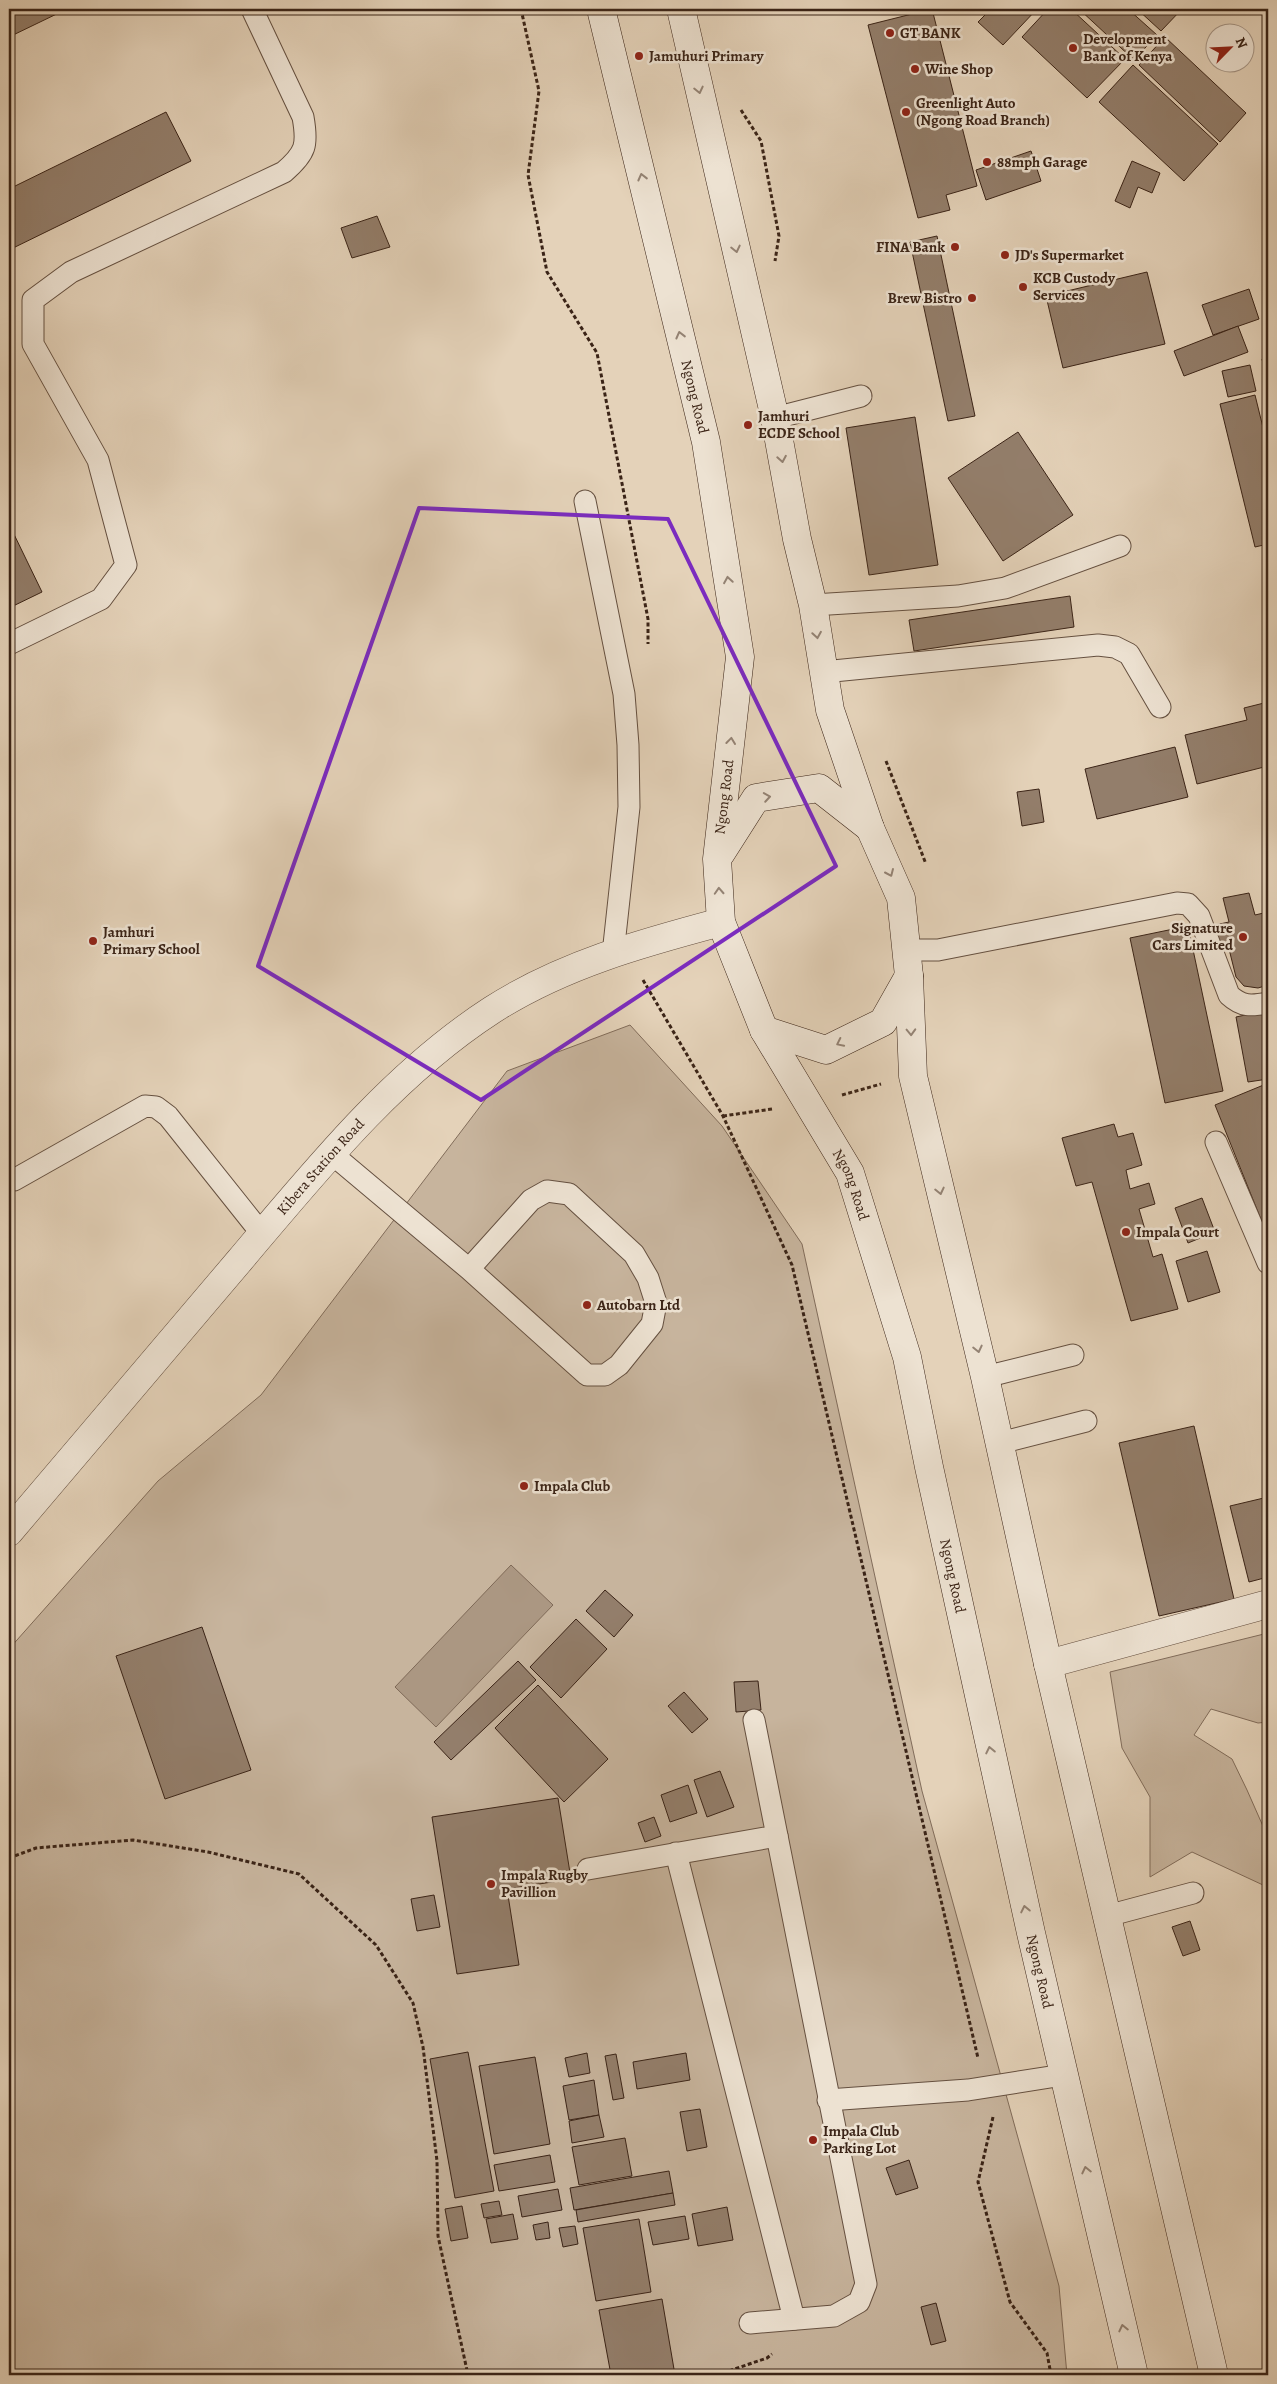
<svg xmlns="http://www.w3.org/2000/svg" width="1277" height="2384" font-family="Alegreya,serif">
	<rect width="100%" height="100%" fill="#e4d2b9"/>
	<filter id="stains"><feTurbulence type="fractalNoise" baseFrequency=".004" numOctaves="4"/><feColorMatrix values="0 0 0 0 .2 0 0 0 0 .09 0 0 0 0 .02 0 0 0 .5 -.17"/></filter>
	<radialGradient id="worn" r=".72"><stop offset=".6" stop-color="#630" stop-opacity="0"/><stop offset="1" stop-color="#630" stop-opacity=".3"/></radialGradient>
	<g fill="#c7b49d" stroke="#816c5a">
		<path d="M 630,1025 L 722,1126 L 802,1244 L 922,1791 L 1059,2286 L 1067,2375 L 9,2375 L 9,1649 L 158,1481 L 261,1395 L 507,1071 Z"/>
		<path d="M 1268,1633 L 1268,1722 L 1258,1723 L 1211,1709 L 1194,1735 L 1232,1759 L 1247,1790 L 1266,1833 L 1263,1885 L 1192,1852 L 1150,1877 L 1150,1797 L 1122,1748 L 1110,1672 Z"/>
	</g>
	<path fill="#ab9782" stroke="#7e6957" d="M 511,1565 L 553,1605 L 436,1727 L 395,1687 Z"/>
	<g fill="#937e6b" stroke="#3b2417">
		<path d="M 9,9 L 67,9 L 9,37 Z"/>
		<path d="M 932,9 L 977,186 L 946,195 L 950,210 L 918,218 L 868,25 Z"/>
		<path d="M 991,9 L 1037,9 L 1003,45 L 978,22 Z"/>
		<path d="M 1048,9 L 1071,9 L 1125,59 L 1087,98 L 1022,37 Z"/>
		<path d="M 1079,9 L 1128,9 L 1157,35 L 1134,60 Z"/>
		<path d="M 1137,9 L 1182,9 L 1161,31 Z"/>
		<path d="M 1165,37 L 1246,113 L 1220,142 L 1139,65 Z"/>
		<path d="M 1133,65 L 1218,144 L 1184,181 L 1099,102 Z"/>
		<path d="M 166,112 L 191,161 L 9,250 L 9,189 Z"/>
		<path d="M 1031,151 L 1041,181 L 986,200 L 976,170 Z"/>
		<path d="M 1132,161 L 1160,173 L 1152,193 L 1138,187 L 1130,208 L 1115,201 Z"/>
		<path d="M 377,216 L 390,247 L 352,258 L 341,228 Z"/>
		<path d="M 937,236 L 975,416 L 948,421 L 910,242 Z"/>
		<path d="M 1147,272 L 1165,344 L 1063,368 L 1046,296 Z"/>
		<path d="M 1249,289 L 1259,319 L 1213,335 L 1202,305 Z"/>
		<path d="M 1238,326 L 1248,352 L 1184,376 L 1174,351 Z"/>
		<path d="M 1268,358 L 1268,388 L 1262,359 Z"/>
		<path d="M 1250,365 L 1256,391 L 1228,397 L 1222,371 Z"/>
		<path d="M 1255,395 L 1268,448 L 1268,544 L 1255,547 L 1220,404 Z"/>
		<path d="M 915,417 L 938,565 L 869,575 L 846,428 Z"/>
		<path d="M 1018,432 L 1073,515 L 1003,561 L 948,478 Z"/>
		<path d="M 9,524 L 42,592 L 9,608 Z"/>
		<path d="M 1070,596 L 1074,627 L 914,651 L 909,620 Z"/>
		<path d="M 1268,702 L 1268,766 L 1197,784 L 1185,735 L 1247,720 L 1244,708 Z"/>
		<path d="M 1175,747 L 1188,797 L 1097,819 L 1085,769 Z"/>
		<path d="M 1039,789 L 1044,822 L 1022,826 L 1017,792 Z"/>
		<path d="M 1249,893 L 1255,915 L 1268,912 L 1268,985 L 1258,988 L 1244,986 L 1236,977 L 1229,949 L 1222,951 L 1215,925 L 1229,922 L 1223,898 Z"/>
		<path d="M 1188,926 L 1223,1091 L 1165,1103 L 1130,938 Z"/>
		<path d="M 1268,1010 L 1268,1079 L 1248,1082 L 1236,1017 Z"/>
		<path d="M 1266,1084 L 1268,1091 L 1268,1237 L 1215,1105 Z"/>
		<path d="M 1114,1124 L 1118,1137 L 1133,1133 L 1142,1165 L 1126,1170 L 1130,1189 L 1149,1183 L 1155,1204 L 1139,1209 L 1153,1257 L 1162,1254 L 1178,1309 L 1131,1321 L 1092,1182 L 1076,1186 L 1062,1138 Z"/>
		<path d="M 1202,1198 L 1215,1232 L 1188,1243 L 1175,1208 Z"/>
		<path d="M 1207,1251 L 1220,1292 L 1188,1302 L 1176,1261 Z"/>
		<path d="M 1194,1426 L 1234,1599 L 1159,1616 L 1119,1443 Z"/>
		<path d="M 1268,1497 L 1268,1577 L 1249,1582 L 1230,1506 Z"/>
		<path d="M 605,1590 L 633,1615 L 614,1637 L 586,1611 Z"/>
		<path d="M 576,1619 L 607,1649 L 561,1698 L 530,1667 Z"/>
		<path d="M 202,1627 L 251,1770 L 165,1799 L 116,1656 Z"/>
		<path d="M 518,1661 L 536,1680 L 451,1760 L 434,1742 Z"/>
		<path d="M 758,1681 L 761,1710 L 736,1712 L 734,1682 Z"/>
		<path d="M 538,1685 L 608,1759 L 564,1802 L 495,1728 Z"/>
		<path d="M 684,1692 L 708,1719 L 692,1733 L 668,1706 Z"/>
		<path d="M 720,1771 L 734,1807 L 707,1817 L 694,1780 Z"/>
		<path d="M 688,1785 L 697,1813 L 670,1822 L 661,1795 Z"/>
		<path d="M 558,1798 L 571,1879 L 507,1889 L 519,1965 L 457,1974 L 432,1817 Z"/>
		<path d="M 654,1817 L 661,1836 L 645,1842 L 638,1823 Z"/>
		<path d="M 434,1895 L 440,1927 L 417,1931 L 411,1899 Z"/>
		<path d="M 1190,1921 L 1200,1950 L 1183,1956 L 1172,1927 Z"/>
		<path d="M 468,2052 L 494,2191 L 455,2198 L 430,2059 Z"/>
		<path d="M 587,2053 L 590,2073 L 569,2077 L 565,2058 Z"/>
		<path d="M 686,2053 L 690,2080 L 637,2089 L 633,2062 Z"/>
		<path d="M 616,2054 L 624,2098 L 613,2100 L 605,2056 Z"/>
		<path d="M 535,2057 L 550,2144 L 494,2154 L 479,2066 Z"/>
		<path d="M 594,2080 L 599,2115 L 569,2120 L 563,2086 Z"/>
		<path d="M 700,2109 L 707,2147 L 687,2151 L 680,2112 Z"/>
		<path d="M 599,2115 L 604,2137 L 572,2143 L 569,2121 Z"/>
		<path d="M 625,2138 L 632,2176 L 579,2185 L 572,2147 Z"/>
		<path d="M 550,2155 L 555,2182 L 499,2191 L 494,2165 Z"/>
		<path d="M 909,2160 L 918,2188 L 896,2195 L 886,2168 Z"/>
		<path d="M 669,2171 L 673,2193 L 574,2210 L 570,2188 Z"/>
		<path d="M 558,2189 L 562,2210 L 522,2217 L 518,2196 Z"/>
		<path d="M 673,2193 L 675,2205 L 578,2222 L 576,2210 Z"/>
		<path d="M 499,2201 L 502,2215 L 484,2218 L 481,2204 Z"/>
		<path d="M 462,2206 L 468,2238 L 451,2241 L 445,2209 Z"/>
		<path d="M 727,2207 L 733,2240 L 698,2246 L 692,2214 Z"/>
		<path d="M 513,2214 L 518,2239 L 491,2243 L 486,2219 Z"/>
		<path d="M 685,2216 L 689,2239 L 653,2245 L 648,2222 Z"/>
		<path d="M 639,2219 L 651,2292 L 596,2301 L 583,2228 Z"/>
		<path d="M 548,2222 L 550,2238 L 536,2240 L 533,2225 Z"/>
		<path d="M 575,2226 L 578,2244 L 563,2247 L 559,2228 Z"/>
		<path d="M 662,2299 L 675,2375 L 611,2375 L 599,2310 Z"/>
		<path d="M 936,2303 L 946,2341 L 931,2345 L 921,2307 Z"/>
	</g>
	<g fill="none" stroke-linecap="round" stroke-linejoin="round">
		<g stroke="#655040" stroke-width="23">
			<g id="lane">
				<path d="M 775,418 L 861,396"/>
				<path d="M 585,501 L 624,694 L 628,745 L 629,807 L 613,954"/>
				<path d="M 813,605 L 958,596 L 1005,588 L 1120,546"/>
				<path d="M 9,644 L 101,599 L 126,565 L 98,460 L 33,344 L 33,300 L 71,272 L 284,172 C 306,153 308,145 303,117 L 252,9"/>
				<path d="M 823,672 L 1098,645 L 1115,647 L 1129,654 L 1160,707"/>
				<path d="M 907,950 L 938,950 L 1177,903 L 1188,904 L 1199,916 L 1229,995 C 1242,1007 1251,1006 1268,1003"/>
				<path d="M 1216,1142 L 1268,1263"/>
				<path d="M 332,1154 L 469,1269 L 587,1375 L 605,1375 L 619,1365 L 652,1324 L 656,1303 L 648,1278 L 634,1254 L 569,1194 L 547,1191 L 531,1200 L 469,1269"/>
				<path d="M 14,1180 L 145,1106 L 156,1107 L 168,1116 L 262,1234"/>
				<path d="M 985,1377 L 1073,1355"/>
				<path d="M 1000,1443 L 1086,1421"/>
				<path d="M 676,1853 L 794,2319"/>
				<path d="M 588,1869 L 777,1836"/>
				<path d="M 1107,1916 L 1193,1893"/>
				<path d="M 828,2100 L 968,2090 L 1063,2075"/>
				<path d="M 750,2323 L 834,2316 L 859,2302 L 866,2284 L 754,1720"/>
			</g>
		</g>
		<g stroke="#655040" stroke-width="29">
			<g id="street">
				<path id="s1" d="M 9,1532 C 86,1441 163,1350 240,1260 C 316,1170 393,1074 492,1010 C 562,965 642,943 721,922"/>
				<path d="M 1048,1664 L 1268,1604"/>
			</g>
		</g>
		<g stroke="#3b2417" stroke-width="29">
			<g id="secondary">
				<path id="s2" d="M 601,9 L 706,442 L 740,657 L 717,859 L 721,922 L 764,1030 L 850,1173 L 907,1357 L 929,1467 L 1031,1933 L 1134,2375"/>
				<path d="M 681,9 L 775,418 L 797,539 L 813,605 L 830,710 L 870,828 L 901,898 L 909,976 L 913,1076 L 985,1377 L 1048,1664 L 1214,2375"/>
				<path d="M 721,853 L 756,798 L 819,788 L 870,828"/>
				<path d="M 764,1030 L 826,1050 L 883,1022 L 909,976"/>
			</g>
		</g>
		<g stroke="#3b2417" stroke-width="3" stroke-dasharray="4 2.5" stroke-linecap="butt">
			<path d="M 521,9 L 539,91 L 528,175 L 547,272 L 597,353 L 648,619 L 648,644"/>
			<path d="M 741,110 L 761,141 L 779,236 L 775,261"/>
			<path d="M 886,761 L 926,864"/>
			<path d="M 643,980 L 723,1116 L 792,1265 L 978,2058"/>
			<path d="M 842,1095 L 881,1084"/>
			<path d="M 723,1116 L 772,1109"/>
			<path d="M 9,1858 L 36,1848 L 133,1840 L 208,1852 L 299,1874 L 376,1945 L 413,2003 L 423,2047 L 437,2161 L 438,2236 L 468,2375"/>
			<path d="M 993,2117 L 978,2182 L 1010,2302 L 1047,2353 L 1051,2375"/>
			<path d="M 717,2375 L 767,2358 L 772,2354"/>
		</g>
		<use href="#lane" stroke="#ede2d2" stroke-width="21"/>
		<use href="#street" stroke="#ede2d2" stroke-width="28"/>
		<use href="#secondary" stroke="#ede2d2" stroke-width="28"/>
	</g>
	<defs><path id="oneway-chevron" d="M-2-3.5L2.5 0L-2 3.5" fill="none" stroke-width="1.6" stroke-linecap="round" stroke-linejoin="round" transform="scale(1.25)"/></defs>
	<g stroke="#948374">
		<use href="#oneway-chevron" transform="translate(699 90) rotate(77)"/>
		<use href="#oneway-chevron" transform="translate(642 177) rotate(-104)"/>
		<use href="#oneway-chevron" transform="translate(736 249) rotate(77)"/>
		<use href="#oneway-chevron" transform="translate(680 335) rotate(-104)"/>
		<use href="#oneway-chevron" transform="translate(782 459) rotate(80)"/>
		<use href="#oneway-chevron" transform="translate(728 580) rotate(-99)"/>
		<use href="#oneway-chevron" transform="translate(817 635) rotate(81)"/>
		<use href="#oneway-chevron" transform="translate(731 741) rotate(-83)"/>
		<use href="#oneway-chevron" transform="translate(767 797) rotate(-9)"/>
		<use href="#oneway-chevron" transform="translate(890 873) rotate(66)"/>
		<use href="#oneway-chevron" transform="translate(719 891) rotate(-93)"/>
		<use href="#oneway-chevron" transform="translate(911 1032) rotate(88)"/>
		<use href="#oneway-chevron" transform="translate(840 1043) rotate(154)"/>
		<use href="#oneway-chevron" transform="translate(940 1191) rotate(77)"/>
		<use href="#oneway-chevron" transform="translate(978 1349) rotate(77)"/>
		<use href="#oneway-chevron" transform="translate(990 1750) rotate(-102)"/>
		<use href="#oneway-chevron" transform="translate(1025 1909) rotate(-102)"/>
		<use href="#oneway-chevron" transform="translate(1086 2170) rotate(-103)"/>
		<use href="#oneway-chevron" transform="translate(1123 2328) rotate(-103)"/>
	</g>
	<path fill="none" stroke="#7b2cbf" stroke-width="4" stroke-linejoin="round" d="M 419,508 L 668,519 L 836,866 L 481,1100 L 258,966 Z"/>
	<g fill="#8f2418" stroke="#ede2d2" stroke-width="2">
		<circle cx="890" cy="33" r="5"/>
		<circle cx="1073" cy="48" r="5"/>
		<circle cx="639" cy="56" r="5"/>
		<circle cx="915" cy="69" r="5"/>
		<circle cx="906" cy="112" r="5"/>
		<circle cx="987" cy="162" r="5"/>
		<circle cx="955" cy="247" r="5"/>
		<circle cx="1005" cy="255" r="5"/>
		<circle cx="1023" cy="287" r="5"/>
		<circle cx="972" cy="298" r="5"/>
		<circle cx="748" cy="425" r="5"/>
		<circle cx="1243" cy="937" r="5"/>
		<circle cx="93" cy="941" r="5"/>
		<circle cx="1126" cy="1232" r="5"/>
		<circle cx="587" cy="1305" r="5"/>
		<circle cx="524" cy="1486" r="5"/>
		<circle cx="491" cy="1884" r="5"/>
		<circle cx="813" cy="2140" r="5"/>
	</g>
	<g text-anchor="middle" stroke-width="5" stroke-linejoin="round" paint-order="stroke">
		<g font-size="15" font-weight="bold" fill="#3b2417" stroke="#ede2d2" text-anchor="start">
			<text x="900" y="38">GT BANK</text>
			<text x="1083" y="44">Development<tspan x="1083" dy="17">Bank of Kenya</tspan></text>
			<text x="649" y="61">Jamuhuri Primary</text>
			<text x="925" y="74">Wine Shop</text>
			<text x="916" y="108">Greenlight Auto<tspan x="916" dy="17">(Ngong Road Branch)</tspan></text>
			<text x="997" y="167">88mph Garage</text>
			<text x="945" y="252" text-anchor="end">FINA Bank</text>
			<text x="1015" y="260">JD's Supermarket</text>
			<text x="1033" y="283">KCB Custody<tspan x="1033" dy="17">Services</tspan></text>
			<text x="962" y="303" text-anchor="end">Brew Bistro</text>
			<text x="758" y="421">Jamhuri<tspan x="758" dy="17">ECDE School</tspan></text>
			<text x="1233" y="933" text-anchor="end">Signature<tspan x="1233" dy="17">Cars Limited</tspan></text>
			<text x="103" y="937">Jamhuri<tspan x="103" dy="17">Primary School</tspan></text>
			<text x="1136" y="1237">Impala Court</text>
			<text x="597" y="1310">Autobarn Ltd</text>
			<text x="534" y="1491">Impala Club</text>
			<text x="501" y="1880">Impala Rugby<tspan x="501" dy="17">Pavillion</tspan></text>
			<text x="823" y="2136">Impala Club<tspan x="823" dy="17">Parking Lot</tspan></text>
		</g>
		<g font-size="15" fill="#3b2417" stroke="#ede2d2">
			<text dy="5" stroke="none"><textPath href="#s2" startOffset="399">Ngong Road</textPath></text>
			<text transform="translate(724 797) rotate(-83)" y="5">Ngong Road</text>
			<text dy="5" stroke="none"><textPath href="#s1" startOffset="480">Kibera Station Road</textPath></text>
			<text dy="5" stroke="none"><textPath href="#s2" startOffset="1224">Ngong Road</textPath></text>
			<text dy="5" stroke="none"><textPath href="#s2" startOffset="1629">Ngong Road</textPath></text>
			<text dy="5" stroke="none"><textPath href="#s2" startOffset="2034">Ngong Road</textPath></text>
		</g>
	</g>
	<rect width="1277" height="2384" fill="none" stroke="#e4d2b9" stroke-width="30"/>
	<rect x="10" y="10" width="1257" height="2364" fill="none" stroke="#3b2417" stroke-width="2.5"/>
	<rect x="15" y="15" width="1247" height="2354" fill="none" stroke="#3b2417"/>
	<g transform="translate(1230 48) rotate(66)"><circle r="24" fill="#ede2d2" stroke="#a69687"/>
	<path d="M0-4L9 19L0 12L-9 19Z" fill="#8f2418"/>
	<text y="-8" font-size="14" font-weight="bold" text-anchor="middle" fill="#3b2417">N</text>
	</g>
	<rect width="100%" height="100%" filter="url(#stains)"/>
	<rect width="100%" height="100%" fill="url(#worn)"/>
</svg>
